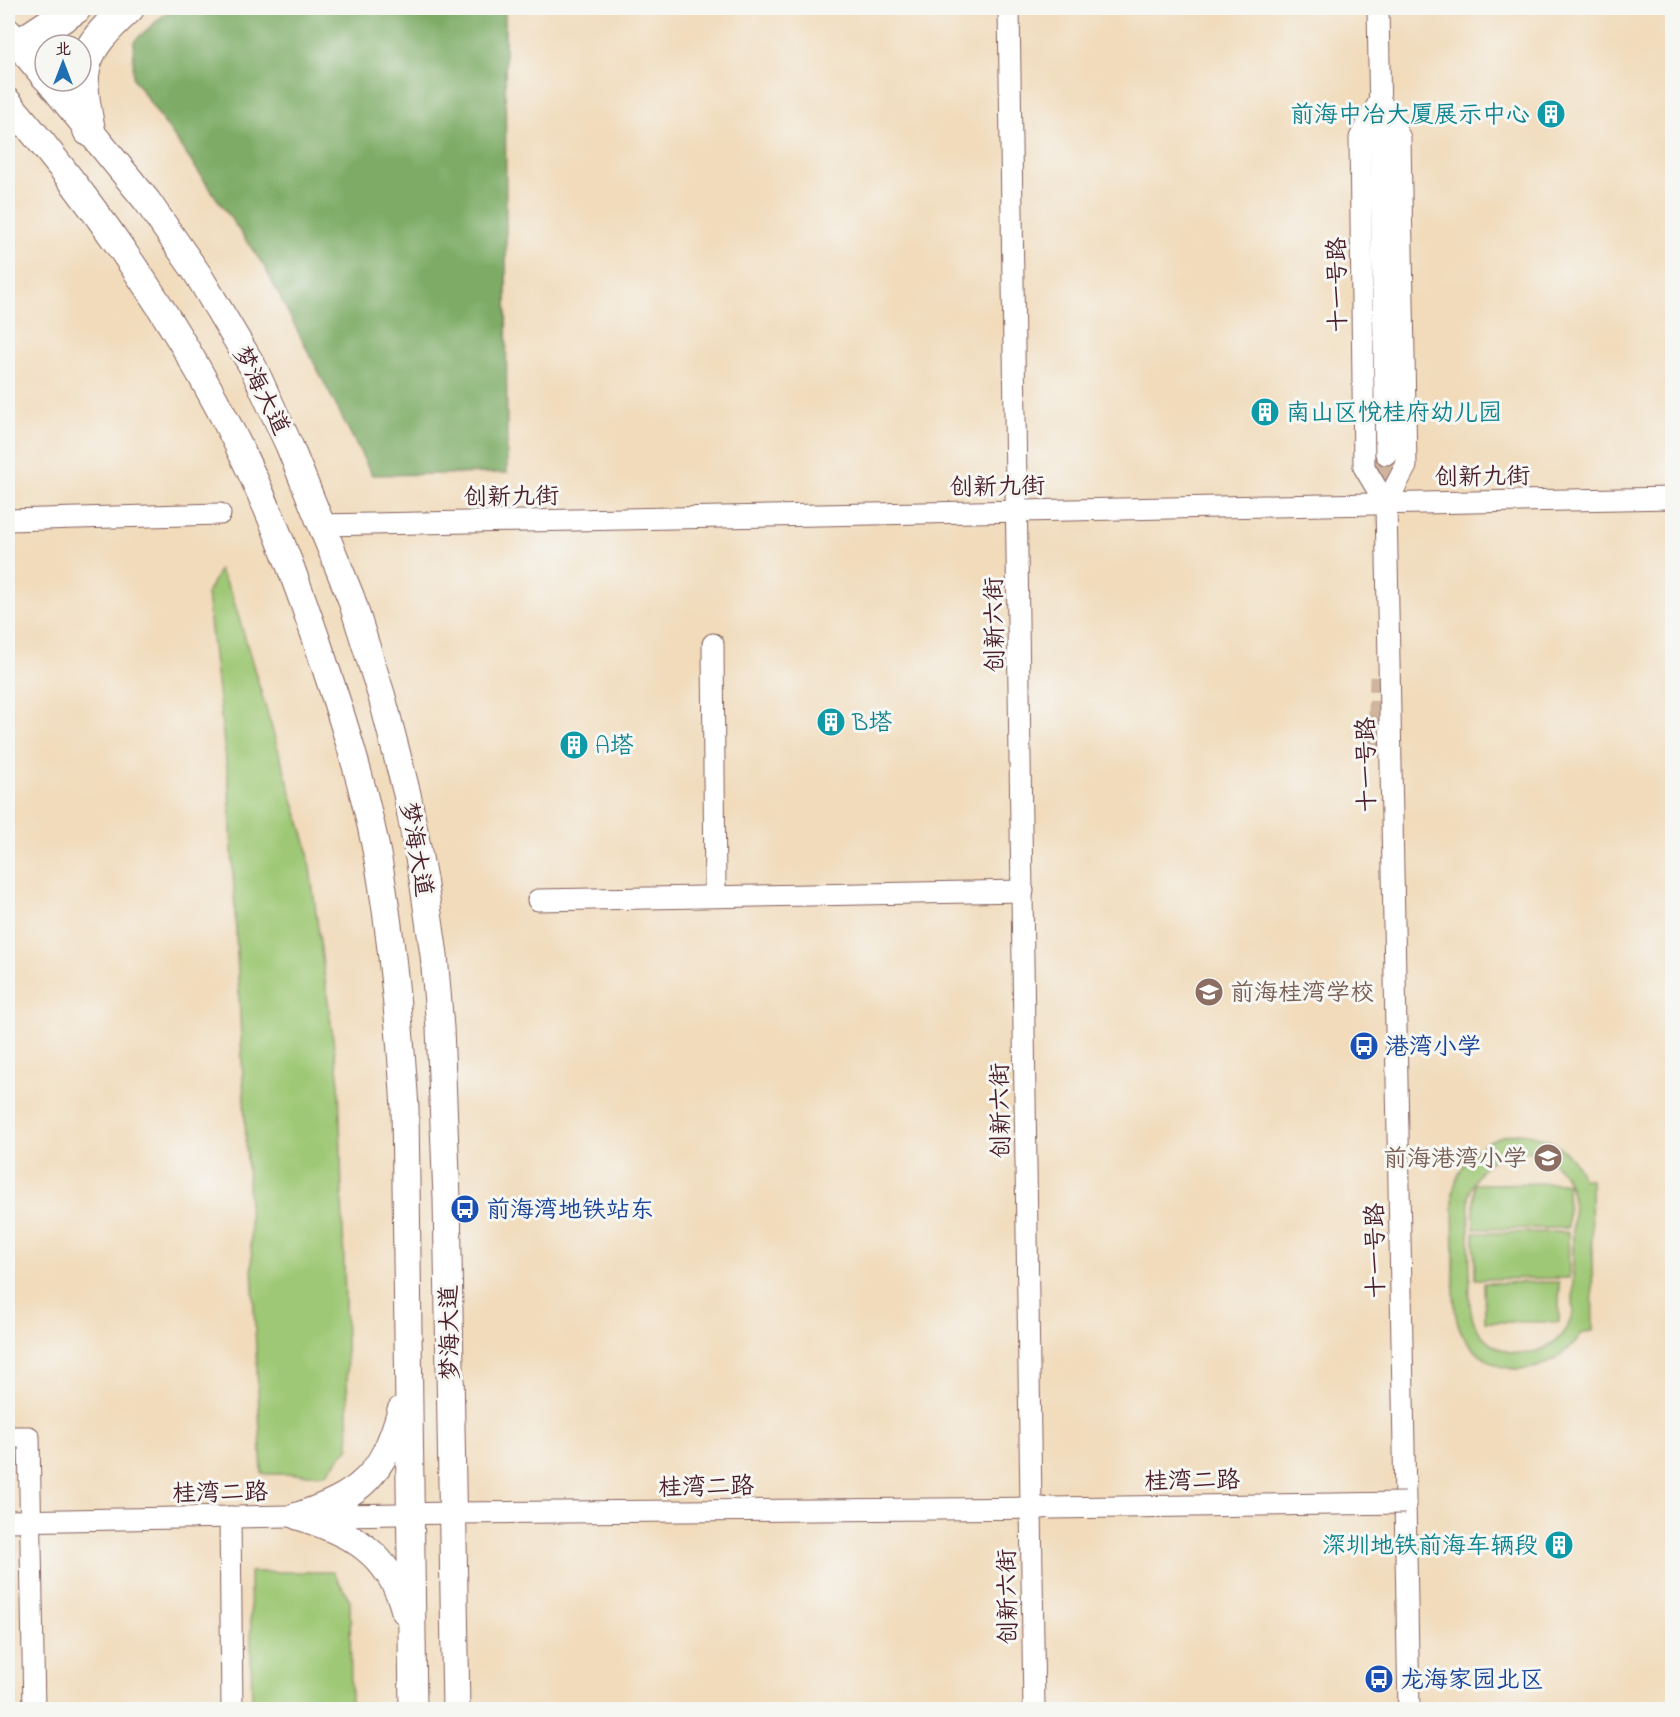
<svg xmlns="http://www.w3.org/2000/svg" width="1680" height="1717" font-family="'Indie Flower','LXGW WenKai TC',sans-serif">
	<rect width="100%" height="100%" fill="#f6f6f2"/>
	<filter id="ink" filterUnits="userSpaceOnUse"><feTurbulence type="fractalNoise" baseFrequency=".0167" numOctaves="2"/><feDisplacementMap in="SourceGraphic" scale="12" xChannelSelector="R" yChannelSelector="G"/><feConvolveMatrix kernelMatrix="1 2 1 2 8 2 1 2 1" color-interpolation-filters="sRGB"/></filter>
	<filter id="wash" filterUnits="userSpaceOnUse"><feTurbulence type="fractalNoise" baseFrequency=".008" numOctaves="4" result="noise"/><feDisplacementMap in="SourceGraphic" scale="24" xChannelSelector="R" yChannelSelector="G"/><feGaussianBlur stdDeviation="1.35" result="paint"/><feColorMatrix in="noise" values="0 0 0 0 0 0 0 0 0 0 0 0 0 0 0 0 0 1.4 0 .05"/><feComposite in="paint" operator="in"/></filter>
	<g filter="url(#wash)">
		<rect width="100%" height="100%" fill="#f1dbbb"/>
		<g fill="#9ec874" stroke="#747450" stroke-width="1.5" fill-rule="evenodd">
			<path d="M 219,570 L 232,595 L 307,846 L 339,1083 L 349,1447 L 326,1474 L 262,1474 L 229,787 L 207,594 Z"/>
			<path d="M 1519,1133 C 1548,1135 1573,1150 1583,1179 L 1591,1179 L 1593,1331 L 1583,1332 C 1567,1354 1547,1370 1518,1369 C 1489,1368 1462,1346 1456,1316 C 1453,1299 1454,1279 1454,1261 C 1454,1238 1453,1215 1453,1192 C 1461,1157 1484,1136 1519,1133 ZM 1521,1150 C 1551,1154 1570,1172 1573,1201 L 1573,1313 C 1567,1332 1554,1348 1533,1352 C 1506,1358 1479,1342 1472,1316 C 1468,1303 1470,1288 1470,1274 C 1469,1248 1469,1222 1469,1196 C 1475,1169 1494,1153 1521,1150 Z"/>
			<path d="M 1567,1183 L 1568,1228 L 1474,1229 L 1474,1184 Z"/>
			<path d="M 1568,1232 L 1569,1278 L 1475,1279 L 1474,1233 Z"/>
			<path d="M 1559,1282 L 1559,1322 L 1485,1322 L 1484,1283 Z"/>
			<path d="M 250,1572 L 333,1572 L 350,1600 L 351,1709 L 252,1709 Z"/>
		</g>
		<path fill="#7eac66" stroke="#646648" stroke-width="1.5" d="M 172,8 L 505,8 L 507,473 L 372,475 L 264,266 L 133,78 L 134,41 Z"/>
	</g>
	<g filter="url(#ink)">
		<g fill="none" stroke-linecap="round" stroke-linejoin="round">
			<g stroke="#d0b59e" stroke-width="21" stroke-dasharray="21 10" stroke-linecap="butt">
				<path d="M 1384,511 L 1386,454"/>
				<path d="M 1378,753 L 1380,677"/>
			</g>
			<g stroke="#84615d" stroke-width="23">
				<g id="minor">
					<path d="M 1009,8 L 1034,1710"/>
					<path d="M 1378,8 L 1386,454"/>
					<path d="M 1380,100 L 1400,138 L 1406,466 L 1386,504 L 1409,1710"/>
					<path d="M 1378,104 L 1360,138 L 1364,467 L 1386,504"/>
					<path d="M 8,520 L 220,514"/>
					<path d="M 322,525 L 1672,498"/>
					<path d="M 713,644 L 715,896"/>
					<path d="M 538,900 L 1023,891"/>
					<path d="M 8,1437 L 29,1437 L 34,1710"/>
					<path d="M 230,1517 L 232,1710"/>
					<path d="M 8,1521 L 452,1513 L 1043,1508"/>
				</g>
			</g>
			<g stroke="#84615d" stroke-width="29">
				<g id="major">
					<path d="M 8,32 L 45,77"/>
					<path d="M 49,81 L 147,201 L 197,273 L 253,367 L 289,445 L 351,598 L 382,697 L 407,794 L 423,879 L 434,955 L 440,1028 L 447,1198 L 456,1710"/>
					<path d="M 8,102 C 116,229 212,373 275,527 C 295,577 313,628 329,678 C 350,741 369,806 380,871 C 393,949 400,1029 405,1108 L 413,1710"/>
					<path d="M 298,1516 C 361,1495 383,1475 401,1410"/>
					<path d="M 298,1516 C 351,1533 390,1553 405,1611"/>
				</g>
			</g>
			<g stroke="#84615d" stroke-width="34">
				<g id="highway">
					<path d="M 19,45 L 75,8"/>
					<path d="M 89,130 C 76,67 80,52 128,8"/>
				</g>
			</g>
			<use href="#minor" stroke="#fff" stroke-width="21"/>
			<use href="#major" stroke="#fff" stroke-width="27"/>
			<use href="#highway" stroke="#fff" stroke-width="32"/>
			<g stroke="#84615d" stroke-width="23" stroke-linecap="butt">
				<path id="minor-bridge" d="M 1050,1508 L 1405,1503"/>
			</g>
			<use href="#minor-bridge" stroke="#fff" stroke-width="21"/>
		</g>
	</g>
	<defs>
		<g id="building-disc" transform="scale(1.5)"><circle r="9.5" fill="#0f9aa8" stroke="#f6f6f2"/><path d="M-4-6H4V6H1V3H-1V6H-4ZM-2.5-4.3h1.7v1.8h-1.7ZM.8-4.3h1.7v1.8H.8ZM-2.5-1h1.7V.8h-1.7ZM.8-1h1.7V.8H.8Z" fill="#fff"/></g>
		<g id="school-disc" transform="scale(1.5)"><circle r="9.5" fill="#8d6e63" stroke="#f6f6f2"/><path d="M0-5L7-2L0 1L-7-2ZM-4 1L0 2.5L4 1V4Q0 6-4 4Z" fill="#fff"/></g>
		<g id="bus-disc" transform="scale(1.5)"><circle r="9.5" fill="#1a4fb4" stroke="#f6f6f2"/><path d="M-5-6H5V4H4V6H2V4H-2V6H-4V4H-5ZM-3.5-4V0h7V-4ZM-3.5 1.2v1.5H-2V1.2ZM2 1.2v1.5H3.5V1.2Z" fill="#fff"/></g>
	</defs>
	<g fill-rule="evenodd">
		<use href="#building-disc" x="1551" y="114"/>
		<use href="#building-disc" x="1265" y="412"/>
		<use href="#building-disc" x="831" y="722"/>
		<use href="#building-disc" x="574" y="745"/>
		<use href="#school-disc" x="1209" y="992"/>
		<use href="#bus-disc" x="1364" y="1046"/>
		<use href="#school-disc" x="1548" y="1158"/>
		<use href="#bus-disc" x="465" y="1209"/>
		<use href="#building-disc" x="1559" y="1545"/>
		<use href="#bus-disc" x="1379" y="1679"/>
	</g>
	<g text-anchor="middle" stroke-width="6" stroke-linejoin="round" paint-order="stroke">
		<g font-size="24" fill="#0d838f" stroke="#f6f6f2" text-anchor="start">
			<text x="1530" y="122" text-anchor="end">前海中冶大厦展示中心</text>
			<text x="1286" y="420">南山区悦桂府幼儿园</text>
			<text x="852" y="730">B塔</text>
			<text x="595" y="753">A塔</text>
			<text x="1538" y="1553" text-anchor="end">深圳地铁前海车辆段</text>
		</g>
		<g font-size="24" fill="#4a1f2b" stroke="#f6f6f2">
			<text transform="translate(1337 285) rotate(-91)" y="8">十一号路</text>
			<text transform="translate(262 390) rotate(63)" y="8">梦海大道</text>
			<text transform="translate(1482 476) rotate(-1)" y="8">创新九街</text>
			<text transform="translate(997 486) rotate(-1)" y="8">创新九街</text>
			<text transform="translate(511 496) rotate(-1)" y="8">创新九街</text>
			<text transform="translate(994 625) rotate(-91)" y="8">创新六街</text>
			<text transform="translate(1366 765) rotate(-91)" y="8">十一号路</text>
			<text transform="translate(417 849) rotate(80)" y="8">梦海大道</text>
			<text transform="translate(1000 1111) rotate(-91)" y="8">创新六街</text>
			<text transform="translate(1375 1251) rotate(-91)" y="8">十一号路</text>
			<text transform="translate(449 1333) rotate(-91)" y="8">梦海大道</text>
			<text transform="translate(1192 1480) rotate(-1)" y="8">桂湾二路</text>
			<text transform="translate(706 1486) rotate(-1)" y="8">桂湾二路</text>
			<text transform="translate(220 1492) rotate(-1)" y="8">桂湾二路</text>
			<text transform="translate(1007 1597) rotate(-91)" y="8">创新六街</text>
		</g>
		<g font-size="24" fill="#785e54" stroke="#f6f6f2" text-anchor="start">
			<text x="1230" y="1000">前海桂湾学校</text>
			<text x="1527" y="1166" text-anchor="end">前海港湾小学</text>
		</g>
		<g font-size="24" fill="#164399" stroke="#f6f6f2" text-anchor="start">
			<text x="1385" y="1054">港湾小学</text>
			<text x="486" y="1217">前海湾地铁站东</text>
			<text x="1400" y="1687">龙海家园北区</text>
		</g>
	</g>
	<rect width="1680" height="1717" fill="none" stroke="#f6f6f2" stroke-width="30"/>
	<g transform="translate(63 63)"><circle r="28" fill="#f6f6f2" stroke="#b1a0a2" stroke-width="1.5"/>
	<path d="M0-4.5L10 22L0 15L-10 22Z" fill="#1f6fb2"/>
	<text y="-9" font-size="16" font-weight="bold" text-anchor="middle" fill="#4a1f2b">北</text>
	</g>
</svg>
